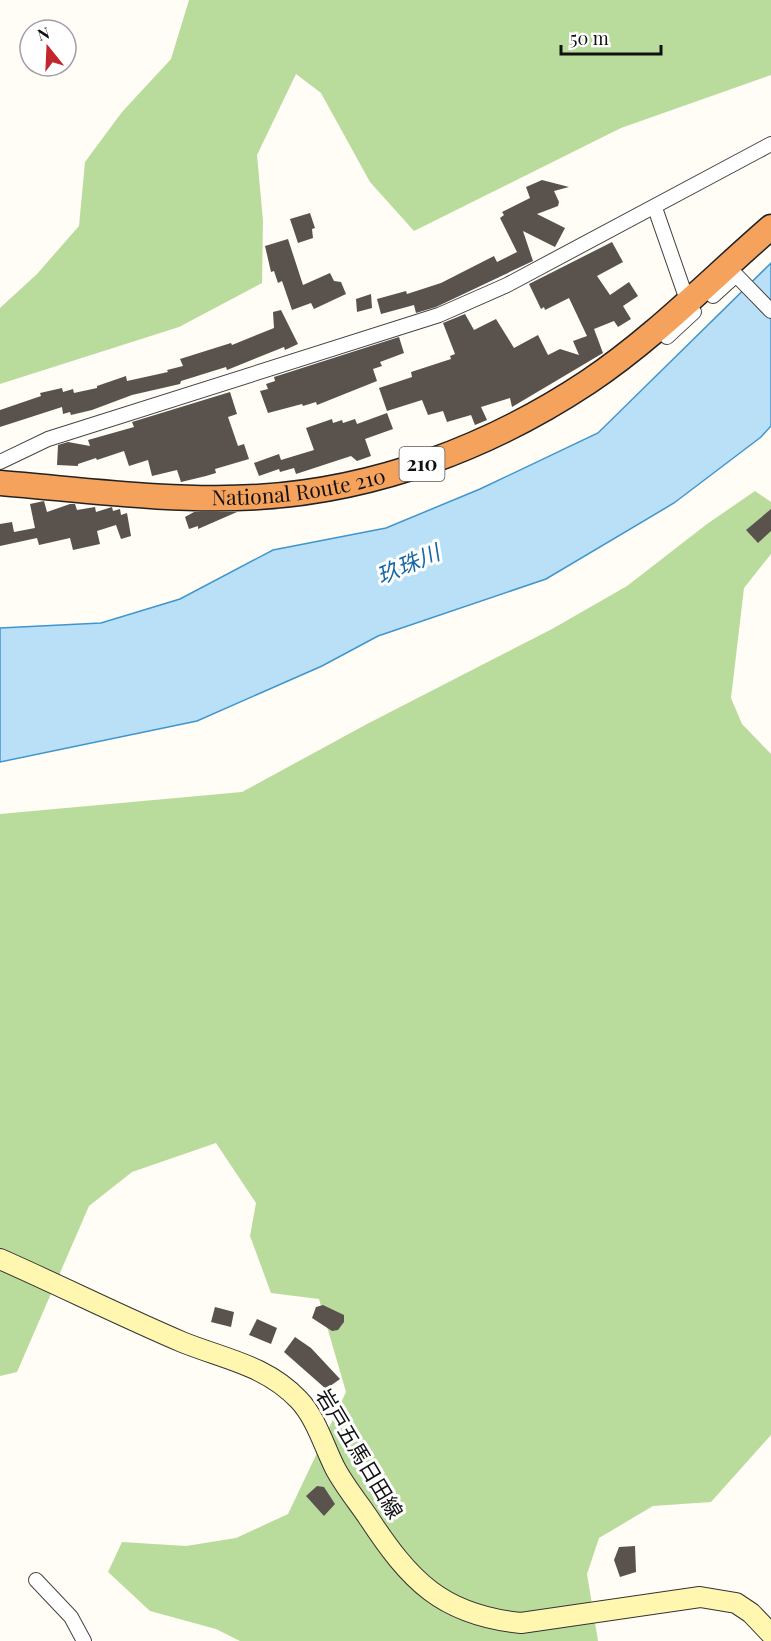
<svg xmlns="http://www.w3.org/2000/svg" width="771" height="1641" font-family="'Playfair Display','Noto Sans JP',serif">
	<rect width="100%" height="100%" fill="#fffdf5"/>
	<g fill="#b9dc9c">
		<path d="M 189,0 L 771,0 L 771,75 L 621,128 L 414,231 L 370,182 L 321,93 L 296,74 L 257,155 L 263,221 L 262,283 L 179,327 L 0,384 L 0,308 L 37,274 L 79,226 L 85,162 L 122,112 L 171,59 Z"/>
		<path d="M 755,491 L 771,502 L 771,554 L 744,588 L 731,698 L 742,724 L 771,754 L 771,1435 L 711,1502 L 653,1506 L 599,1538 L 587,1574 L 598,1641 L 240,1641 L 216,1629 L 150,1611 L 108,1572 L 122,1542 L 186,1546 L 236,1538 L 288,1514 L 346,1392 L 319,1299 L 271,1293 L 250,1236 L 256,1203 L 216,1143 L 132,1172 L 89,1206 L 17,1372 L 0,1376 L 0,814 L 242,792 L 367,724 L 552,629 L 627,586 L 707,524 Z"/>
	</g>
	<path fill="#b9e0f7" stroke="#3f96cf" stroke-width="1.5" d="M 771,263 L 771,426 L 761,437 L 674,503 L 546,579 L 378,636 L 322,666 L 197,721 L 0,762 L 0,628 L 101,623 L 180,599 L 273,550 L 386,528 L 480,489 L 598,433 Z"/>
	<g fill="#5a524d">
		<path d="M 542,180 L 569,187 L 554,191 L 559,202 L 558,206 L 537,214 L 565,228 L 555,247 L 523,231 L 533,261 L 436,307 L 416,313 L 414,305 L 381,314 L 377,299 L 406,291 L 407,294 L 441,283 L 494,256 L 497,262 L 517,252 L 500,218 L 504,215 L 502,212 L 530,198 L 526,187 Z"/>
		<path d="M 310,213 L 315,228 L 312,229 L 313,238 L 298,243 L 290,219 Z"/>
		<path d="M 288,239 L 303,285 L 330,273 L 334,281 L 341,282 L 346,294 L 314,309 L 311,303 L 292,310 L 282,281 L 278,283 L 274,271 L 271,272 L 265,246 Z"/>
		<path d="M 612,242 L 623,262 L 597,276 L 610,295 L 629,282 L 638,296 L 623,306 L 631,319 L 618,327 L 614,321 L 594,329 L 603,353 L 512,407 L 510,398 L 481,407 L 487,420 L 475,425 L 471,415 L 447,422 L 443,411 L 428,415 L 422,400 L 387,411 L 379,388 L 412,377 L 411,372 L 451,359 L 450,356 L 455,354 L 443,323 L 465,314 L 474,330 L 496,319 L 514,348 L 538,335 L 548,355 L 560,349 L 579,355 L 573,341 L 587,336 L 569,298 L 545,310 L 544,307 L 541,309 L 529,284 Z"/>
		<path d="M 371,294 L 372,308 L 357,312 L 356,299 Z"/>
		<path d="M 281,310 L 298,344 L 285,350 L 284,347 L 227,370 L 226,367 L 181,381 L 180,384 L 132,395 L 92,410 L 71,415 L 70,412 L 63,414 L 62,407 L 0,427 L 0,410 L 41,396 L 40,393 L 62,388 L 63,392 L 73,389 L 74,393 L 97,388 L 97,386 L 126,376 L 127,381 L 168,372 L 167,370 L 183,366 L 180,359 L 231,343 L 232,345 L 274,328 L 273,312 Z"/>
		<path d="M 399,337 L 404,353 L 380,362 L 382,366 L 373,369 L 377,381 L 317,405 L 316,402 L 303,406 L 302,404 L 268,413 L 260,391 L 268,389 L 266,384 L 275,381 L 274,377 Z"/>
		<path d="M 230,392 L 237,414 L 228,417 L 238,446 L 244,444 L 249,459 L 215,469 L 216,473 L 206,476 L 181,482 L 177,470 L 152,476 L 148,460 L 129,466 L 124,451 L 97,460 L 96,458 L 78,464 L 78,466 L 57,465 L 58,445 L 68,442 L 90,446 L 88,440 L 134,427 L 132,422 Z"/>
		<path d="M 387,413 L 393,429 L 365,439 L 371,456 L 357,461 L 351,456 L 296,474 L 294,468 L 280,472 L 279,469 L 259,476 L 254,463 L 279,454 L 281,460 L 314,450 L 306,428 L 332,419 L 333,423 L 342,420 L 343,423 L 355,419 L 357,424 Z"/>
		<path d="M 44,501 L 47,512 L 70,504 L 75,504 L 77,510 L 95,507 L 96,512 L 112,507 L 113,511 L 120,509 L 121,515 L 127,513 L 131,536 L 121,539 L 116,525 L 97,531 L 100,544 L 73,550 L 70,538 L 39,545 L 37,538 L 0,546 L 0,524 L 12,522 L 14,532 L 35,528 L 30,504 Z"/>
		<path d="M 771,509 L 771,531 L 758,543 L 746,530 Z"/>
		<path d="M 237,512 L 198,529 L 198,526 L 189,529 L 185,517 L 194,512 Z"/>
		<path d="M 323,1305 L 344,1315 L 344,1322 L 338,1330 L 332,1331 L 312,1318 L 316,1307 Z"/>
		<path d="M 215,1307 L 234,1312 L 231,1327 L 211,1322 Z"/>
		<path d="M 257,1319 L 277,1328 L 271,1344 L 249,1335 Z"/>
		<path d="M 295,1337 L 311,1348 L 340,1379 L 326,1389 L 284,1352 Z"/>
		<path d="M 317,1486 L 324,1487 L 335,1504 L 324,1516 L 306,1496 Z"/>
		<path d="M 635,1546 L 636,1572 L 620,1577 L 614,1560 L 619,1547 Z"/>
	</g>
	<g fill="none" stroke-linecap="round" stroke-linejoin="round">
		<g stroke="#444" stroke-width="16">
			<g id="street">
				<path d="M 655,208 L 687,300"/>
				<path d="M 713,296 L 736,275 L 771,311"/>
				<path d="M 657,327 L 667,337 L 694,312"/>
				<path d="M 0,462 L 48,439 L 439,315 L 507,285 L 771,144"/>
				<path d="M 36,1580 L 71,1617 L 84,1641"/>
			</g>
		</g>
		<g stroke="#333" stroke-width="22">
			<path id="secondary" d="M 0,1259 C 61,1286 121,1316 182,1342 C 224,1359 266,1365 299,1400 C 316,1418 324,1446 335,1468 C 344,1485 357,1501 368,1517 C 410,1581 442,1615 521,1623 L 700,1597 L 736,1603 L 751,1613 L 771,1634"/>
		</g>
		<g stroke="#222" stroke-width="27">
			<g id="highway">
				<path id="s1" d="M 0,483 C 85,490 172,502 258,497 C 376,490 490,447 588,382 C 654,338 711,279 771,227"/>
			</g>
		</g>
		<use href="#street" stroke="#fff" stroke-width="14"/>
		<use href="#secondary" stroke="#fff6b0" stroke-width="20"/>
		<use href="#highway" stroke="#f5a25d" stroke-width="24"/>
	</g>
	<g text-anchor="middle" stroke-width="6" stroke-linejoin="round" paint-order="stroke">
		<rect fill="#fff" stroke="#585858" stroke-width="1.5" x="399.5" y="447" width="45" height="34" rx="4.5"/>
		<g font-size="20" font-weight="bold" fill="#111">
			<text x="422" y="471">210</text>
		</g>
		<g font-size="21" fill="#111" stroke="#fff">
			<text dy="7" stroke="none"><textPath href="#s1" startOffset="300">National Route 210</textPath></text>
			<text transform="translate(359 1454) rotate(59)" y="7">岩戸五馬日田線</text>
		</g>
		<g font-size="22" font-style="italic" fill="#1768a6" stroke="#fff">
			<text transform="translate(408 564) rotate(-23)" y="8">玖珠川</text>
		</g>
	</g>
	<g transform="translate(48 48) rotate(342)"><circle r="28" fill="#ffffff" stroke="#a0a0a0" stroke-width="1.5"/>
	<path d="M0-4.5L10 22L0 15L-10 22Z" fill="#c4262e"/>
	<text y="-9" font-size="16" font-weight="bold" text-anchor="middle" fill="#111111">N</text>
	</g>
	<path d="M561 45v9h100v-9" fill="none" stroke="#111111" stroke-width="3"/>
	<text x="570" y="45" font-size="18" fill="#111111" stroke="#ffffff" stroke-width="4.5" paint-order="stroke">50 m</text>
</svg>
